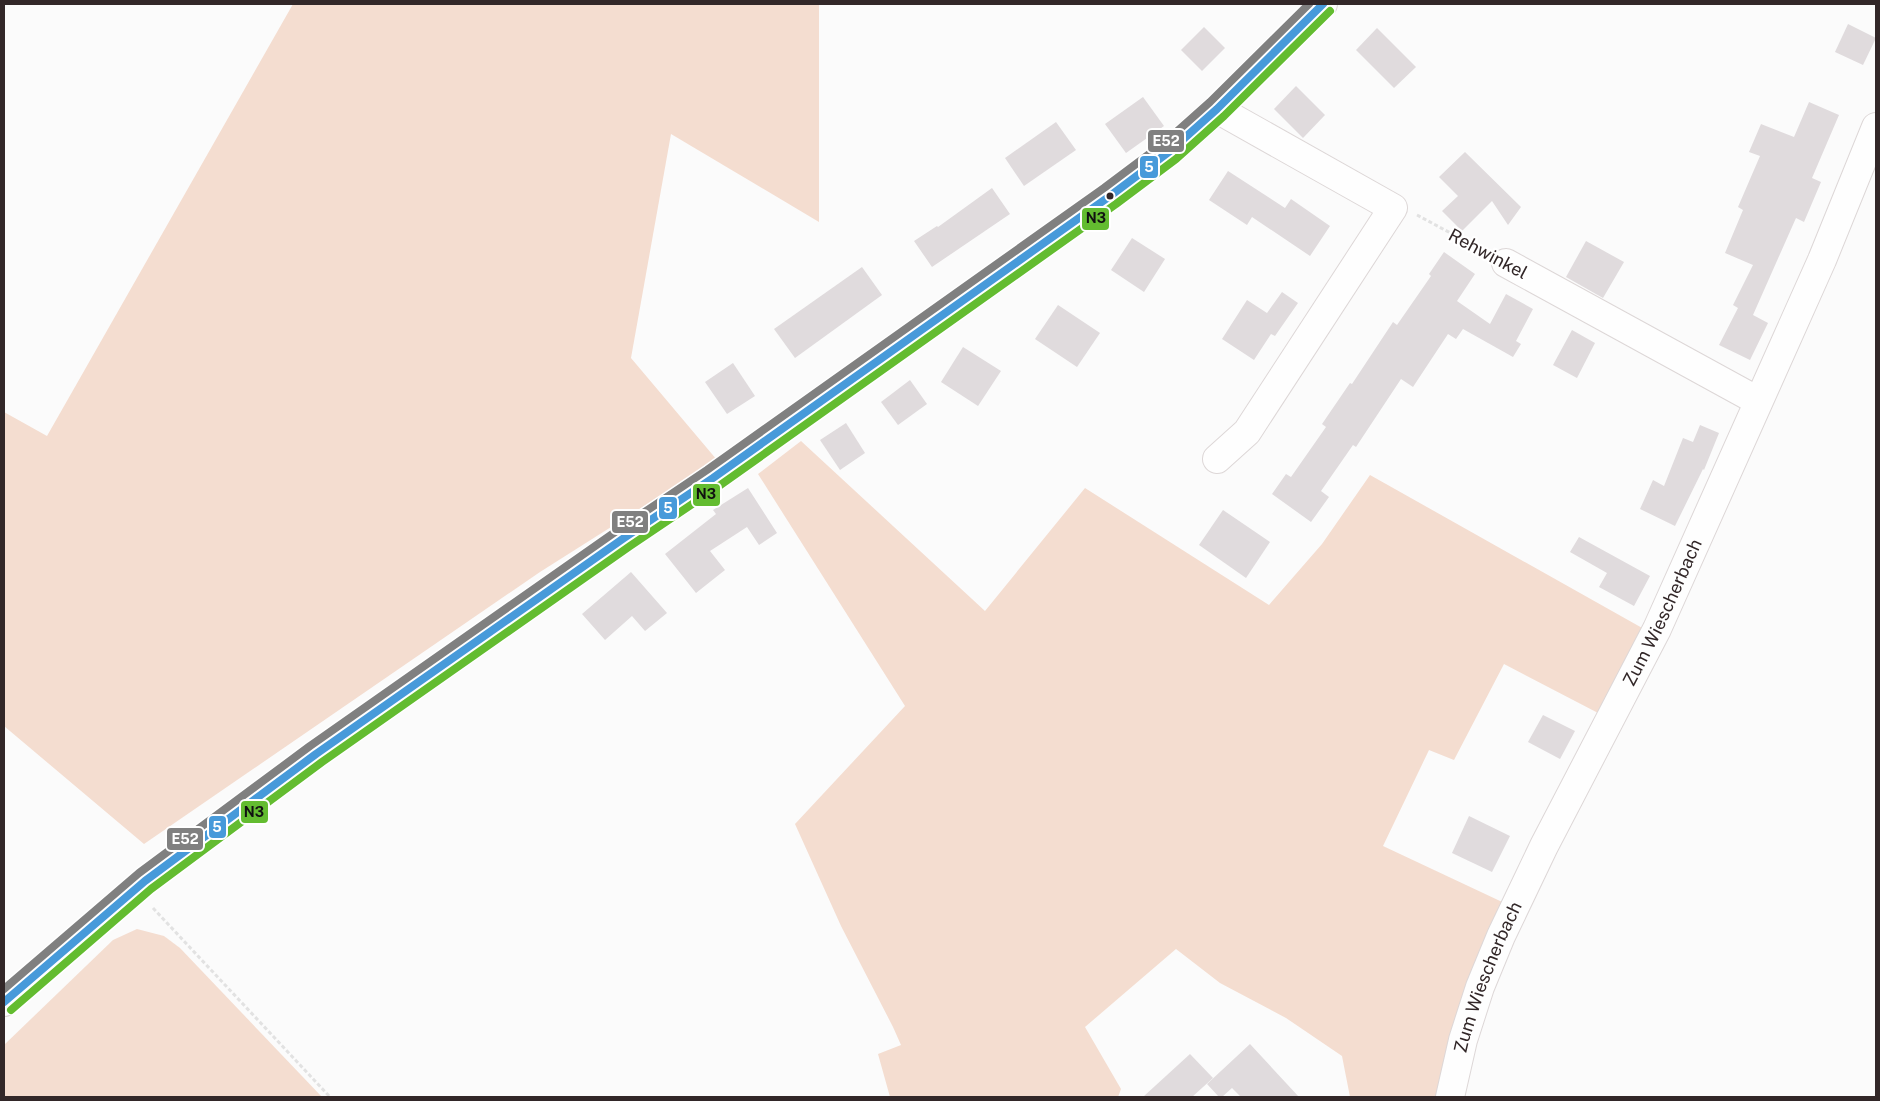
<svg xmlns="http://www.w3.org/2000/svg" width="1880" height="1101" font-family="'Public Sans',sans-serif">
	<rect width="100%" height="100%" fill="#fbfbfb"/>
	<g fill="#f4ddd0">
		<path d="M 293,4 L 819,4 L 819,222 L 671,134 L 631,358 L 717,460 L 540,572 L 144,844 L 4,726 L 4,412 L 47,436 Z"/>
		<path d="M 801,441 L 985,611 L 1085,488 L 1269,605 L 1322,544 L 1370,475 L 1644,629 L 1600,714 L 1504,664 L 1454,760 L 1429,750 L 1383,846 L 1515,908 L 1445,1097 L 1350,1097 L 1342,1056 L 1286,1018 L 1220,983 L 1176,949 L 1085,1027 L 1121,1089 L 1118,1097 L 890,1097 L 878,1054 L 901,1045 L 893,1027 L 841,926 L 795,824 L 905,706 L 758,474 Z"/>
		<path d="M 137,929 L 164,936 L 180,948 L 322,1097 L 4,1097 L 4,1045 L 113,940 Z"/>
	</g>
	<g fill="#e0dbdd">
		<path d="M 1848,24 L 1876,38 L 1863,65 L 1835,52 Z"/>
		<path d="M 1204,27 L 1225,48 L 1202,71 L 1181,50 Z"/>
		<path d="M 1377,28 L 1416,67 L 1394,88 L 1356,50 Z"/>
		<path d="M 1296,86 L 1325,115 L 1303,138 L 1274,109 Z"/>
		<path d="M 1143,97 L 1164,126 L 1126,153 L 1105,124 Z"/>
		<path d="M 1809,102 L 1839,115 L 1812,178 L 1821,182 L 1804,222 L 1796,218 L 1753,315 L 1768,323 L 1750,360 L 1719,345 L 1738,308 L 1733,305 L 1753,265 L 1725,253 L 1743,210 L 1738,207 L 1760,156 L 1749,152 L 1761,124 L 1794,137 Z"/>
		<path d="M 1056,122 L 1076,150 L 1024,186 L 1005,158 Z"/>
		<path d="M 1465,152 L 1521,207 L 1508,225 L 1492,201 L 1462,231 L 1442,211 L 1458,196 L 1439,177 Z"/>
		<path d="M 1228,171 L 1285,208 L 1291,199 L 1330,226 L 1310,256 L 1252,217 L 1247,225 L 1209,200 Z"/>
		<path d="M 992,188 L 1010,214 L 932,267 L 914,241 L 937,226 L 938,227 Z"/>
		<path d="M 1132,238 L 1165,259 L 1144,292 L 1111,270 Z"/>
		<path d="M 1586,241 L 1624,262 L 1603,298 L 1566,277 Z"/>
		<path d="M 1444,252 L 1475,274 L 1457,301 L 1490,324 L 1506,294 L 1533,309 L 1516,341 L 1521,344 L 1513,357 L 1463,329 L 1456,339 L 1448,334 L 1413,387 L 1401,379 L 1356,447 L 1353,445 L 1321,491 L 1329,497 L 1311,522 L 1272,494 L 1286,474 L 1291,477 L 1326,427 L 1322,424 L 1350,383 L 1352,384 L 1393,322 L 1397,325 L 1431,276 L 1429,274 Z"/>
		<path d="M 862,267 L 882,295 L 795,358 L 774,329 Z"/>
		<path d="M 1282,292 L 1298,303 L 1275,336 L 1271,334 L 1254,360 L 1222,339 L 1247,300 L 1267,313 Z"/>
		<path d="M 1058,305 L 1100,333 L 1077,367 L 1035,339 Z"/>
		<path d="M 1572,330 L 1595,343 L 1577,378 L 1553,365 Z"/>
		<path d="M 963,347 L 1001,371 L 978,406 L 941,382 Z"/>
		<path d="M 733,363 L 755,396 L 727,414 L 705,382 Z"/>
		<path d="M 910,380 L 927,404 L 898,425 L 881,402 Z"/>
		<path d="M 846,423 L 865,453 L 840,470 L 820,440 Z"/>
		<path d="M 1700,425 L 1719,433 L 1704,470 L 1703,469 L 1675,526 L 1640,509 L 1653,480 L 1664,486 L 1683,438 L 1693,442 Z"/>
		<path d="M 748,488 L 777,533 L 759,545 L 747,527 L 710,551 L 725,570 L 696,593 L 665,554 L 716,514 L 713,510 Z"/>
		<path d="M 1223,510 L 1270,542 L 1246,578 L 1199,545 Z"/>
		<path d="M 1579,537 L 1650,576 L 1634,606 L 1599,587 L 1607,573 L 1570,552 Z"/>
		<path d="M 631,572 L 667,613 L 645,631 L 632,616 L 605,640 L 582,614 Z"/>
		<path d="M 1543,715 L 1575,731 L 1560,759 L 1528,742 Z"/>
		<path d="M 1469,816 L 1510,836 L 1492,872 L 1452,853 Z"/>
		<path d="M 1250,1044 L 1299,1097 L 1241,1097 L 1232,1088 L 1222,1097 L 1219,1097 L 1207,1084 Z"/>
		<path d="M 1190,1054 L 1213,1078 L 1192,1097 L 1143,1097 Z"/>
	</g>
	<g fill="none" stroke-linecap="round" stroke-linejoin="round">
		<g stroke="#ddd7d7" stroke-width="30">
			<g id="minor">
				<path d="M 1217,109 L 1393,208 L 1247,432 L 1217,459"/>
				<path d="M 1506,263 L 1758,401"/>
				<path id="s1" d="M 1450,1097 L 1463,1040 L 1480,987 L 1501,936 L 1544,846 L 1657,629 L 1822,260 L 1876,127"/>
			</g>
		</g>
		<g stroke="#ddd7d7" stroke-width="30">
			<path id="tertiary" d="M 4,1002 L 145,881 L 316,754 L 624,538 L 713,478 L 1110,196 L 1170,151 L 1217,109 L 1323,4"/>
		</g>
		<g stroke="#e2e2e2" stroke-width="3" stroke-dasharray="4 2.5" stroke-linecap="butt">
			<path d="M 1417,215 L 1484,251"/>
			<path d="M 153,908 L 330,1097"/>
		</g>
		<use href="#minor" stroke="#fefefe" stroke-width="28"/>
		<use href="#tertiary" stroke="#fefefe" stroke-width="28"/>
		<g stroke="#fff" stroke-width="11">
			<path id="bus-1" d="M 4,1002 L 145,881 L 316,754 L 624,538 L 713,478 L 1110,196 L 1170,151 L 1217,109 L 1323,4"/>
		</g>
		<g stroke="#fff" stroke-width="11">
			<path id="bus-2" d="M 11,1010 L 151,889 L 322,762 L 630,546 L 719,486 L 1116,204 L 1176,159 L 1224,116 L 1330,11"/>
		</g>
		<g stroke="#fff" stroke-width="11">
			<path id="bus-3" d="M 4,989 L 139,873 L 310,746 L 618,530 L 707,470 L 1104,188 L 1164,143 L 1210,102 L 1309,4"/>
		</g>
		<use href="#bus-1" stroke="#479ada" stroke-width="8"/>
		<use href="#bus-2" stroke="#63bc30" stroke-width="8"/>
		<use href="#bus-3" stroke="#808080" stroke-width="8"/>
	</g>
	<circle fill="#322728" stroke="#fff" stroke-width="2" cx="1110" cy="196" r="4.5"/>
	<g text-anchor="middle" stroke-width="4.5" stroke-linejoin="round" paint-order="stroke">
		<g font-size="18" fill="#322728" stroke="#fff">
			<text transform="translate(1488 254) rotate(28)" y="6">Rehwinkel</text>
			<text dy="6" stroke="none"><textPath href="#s1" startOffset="531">Zum Wiescherbach</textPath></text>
			<text dy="6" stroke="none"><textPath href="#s1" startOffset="126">Zum Wiescherbach</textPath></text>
		</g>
	</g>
	<g stroke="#fff" stroke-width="2">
		<rect x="1147" y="129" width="38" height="24" rx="5" fill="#808080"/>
		<rect x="1139" y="155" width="20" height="24" rx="5" fill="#479ada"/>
		<rect x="1081" y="207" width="29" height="24" rx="5" fill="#63bc30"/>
		<rect x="692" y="483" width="29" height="24" rx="5" fill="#63bc30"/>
		<rect x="658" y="496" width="20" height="24" rx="5" fill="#479ada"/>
		<rect x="611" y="510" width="38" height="24" rx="5" fill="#808080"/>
		<rect x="240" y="800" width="29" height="24" rx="5" fill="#63bc30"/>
		<rect x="208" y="815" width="19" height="24" rx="5" fill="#479ada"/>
		<rect x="166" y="827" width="38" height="24" rx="5" fill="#808080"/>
	</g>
	<g font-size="14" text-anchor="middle" font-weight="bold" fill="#fff">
		<text x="1166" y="146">E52</text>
		<text x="1149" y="172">5</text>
		<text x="668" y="513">5</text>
		<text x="630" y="527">E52</text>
		<text x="217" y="832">5</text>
		<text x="185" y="844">E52</text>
	</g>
	<g font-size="14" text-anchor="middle" font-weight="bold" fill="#111">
		<text x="1096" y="223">N3</text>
		<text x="706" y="499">N3</text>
		<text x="254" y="817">N3</text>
	</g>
	<rect width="1880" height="1101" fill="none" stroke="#322728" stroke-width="10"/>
</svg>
